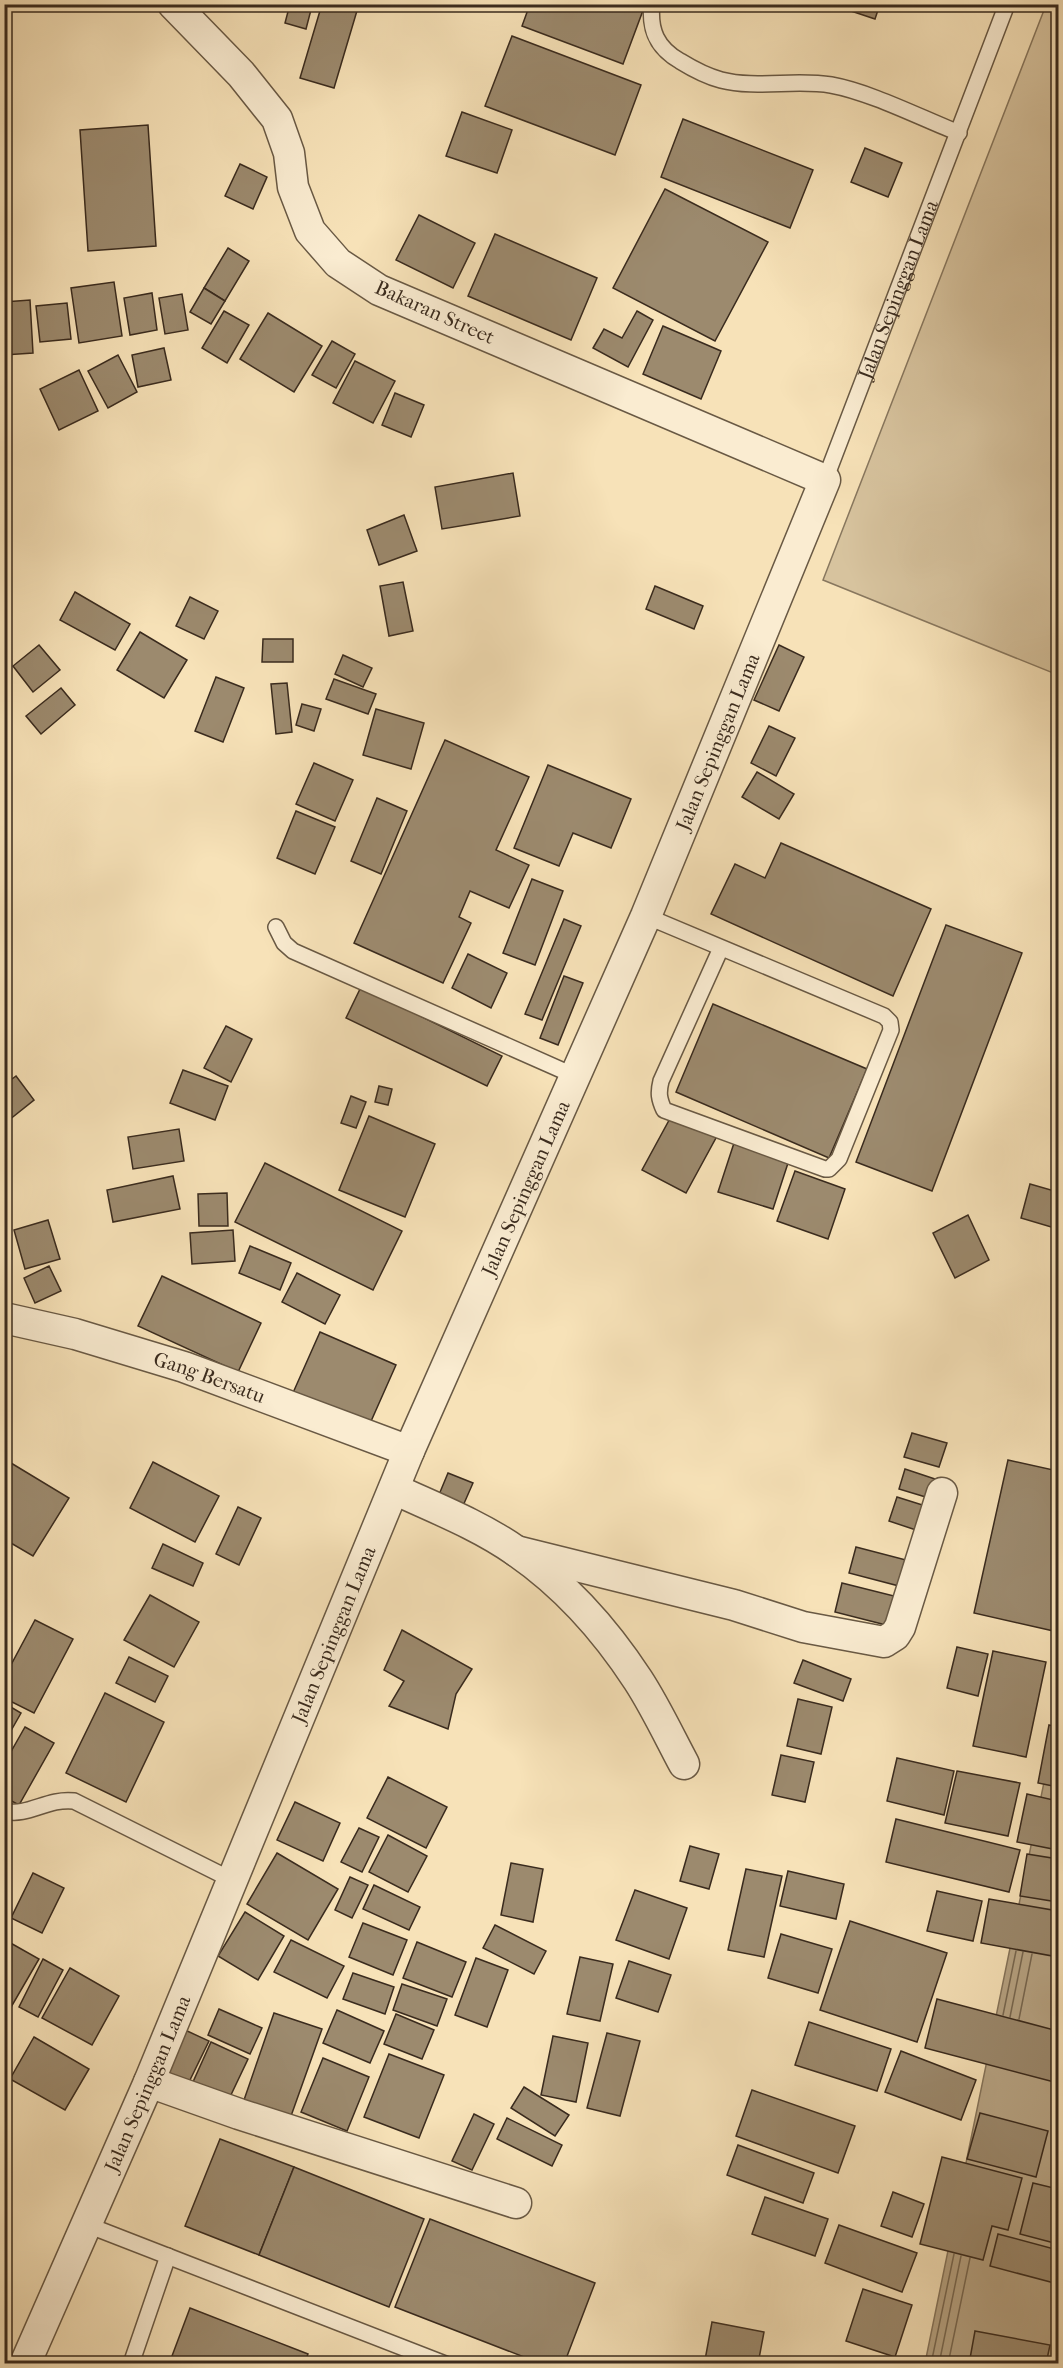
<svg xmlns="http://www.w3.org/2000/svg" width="1063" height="2368" font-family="'IM FELL French Canon',serif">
	<rect width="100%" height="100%" fill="#f7e2b8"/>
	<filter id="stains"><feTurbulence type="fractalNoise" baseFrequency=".00333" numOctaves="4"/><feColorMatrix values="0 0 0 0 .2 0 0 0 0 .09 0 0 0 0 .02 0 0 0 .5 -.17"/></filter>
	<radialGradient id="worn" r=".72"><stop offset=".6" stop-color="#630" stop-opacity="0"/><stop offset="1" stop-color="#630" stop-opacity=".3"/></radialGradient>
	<path fill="#d7c39e" stroke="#88775e" stroke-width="1.5" d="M 1046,5 L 1058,5 L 1058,675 L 823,580 Z"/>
	<path fill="#b7a484" stroke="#85745b" stroke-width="1.5" d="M 1058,1714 L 1058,2363 L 925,2363 Z"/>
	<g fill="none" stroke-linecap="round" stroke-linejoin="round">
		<g stroke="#786851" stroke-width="1.5">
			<path d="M 1003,2015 L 1016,1951"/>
			<path d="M 1010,2017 L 1023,1952"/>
			<path d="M 1019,2019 L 1032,1954"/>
			<path d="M 931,2364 L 954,2254"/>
			<path d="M 939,2364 L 961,2256"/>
			<path d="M 948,2364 L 970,2258"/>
		</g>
	</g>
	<g fill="#9c8a6e" stroke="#3a2b1e" stroke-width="1.5">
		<path d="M 290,4 L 312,6 L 306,29 L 285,23 Z"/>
		<path d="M 322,4 L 359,4 L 334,88 L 300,78 Z"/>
		<path d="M 530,4 L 643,4 L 645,5 L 623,64 L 522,26 Z"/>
		<path d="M 830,4 L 880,4 L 875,19 Z"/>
		<path d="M 512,36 L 641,85 L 615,155 L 485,106 Z"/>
		<path d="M 462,112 L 512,130 L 497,173 L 446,156 Z"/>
		<path d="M 683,119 L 813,170 L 790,228 L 661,177 Z"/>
		<path d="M 148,125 L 156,246 L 88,251 L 80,130 Z"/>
		<path d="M 865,148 L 902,163 L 888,197 L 851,182 Z"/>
		<path d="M 240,164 L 267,177 L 253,209 L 225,196 Z"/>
		<path d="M 665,189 L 768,242 L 715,341 L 613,288 Z"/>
		<path d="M 419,215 L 475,243 L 453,288 L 396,260 Z"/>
		<path d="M 495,234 L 597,278 L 571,340 L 468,296 Z"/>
		<path d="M 228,248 L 249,261 L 225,301 L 204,288 Z"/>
		<path d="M 114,282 L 122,336 L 79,343 L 71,288 Z"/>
		<path d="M 204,288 L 225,301 L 211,324 L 190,312 Z"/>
		<path d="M 152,293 L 157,330 L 130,335 L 124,298 Z"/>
		<path d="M 182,294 L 188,330 L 165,334 L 159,298 Z"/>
		<path d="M 30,300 L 33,353 L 4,355 L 4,302 Z"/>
		<path d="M 67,303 L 71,339 L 40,342 L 36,306 Z"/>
		<path d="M 224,311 L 249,325 L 227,363 L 202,348 Z"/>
		<path d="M 637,311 L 653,320 L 628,367 L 593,348 L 604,329 L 622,338 Z"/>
		<path d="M 268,313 L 322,346 L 294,392 L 240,359 Z"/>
		<path d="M 663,326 L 721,351 L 701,399 L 643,374 Z"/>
		<path d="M 332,341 L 355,354 L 336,388 L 312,375 Z"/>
		<path d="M 164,348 L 171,380 L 138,387 L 132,355 Z"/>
		<path d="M 118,355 L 137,392 L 108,408 L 88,371 Z"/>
		<path d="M 355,361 L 395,381 L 373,423 L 333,403 Z"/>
		<path d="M 79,370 L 98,411 L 59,430 L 40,389 Z"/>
		<path d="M 395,393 L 424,405 L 411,437 L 382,425 Z"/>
		<path d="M 4,429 L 11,432 L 4,448 Z"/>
		<path d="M 513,473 L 520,516 L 442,529 L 435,487 Z"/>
		<path d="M 404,515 L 417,551 L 379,565 L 367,530 Z"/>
		<path d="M 403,582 L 413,631 L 389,636 L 380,586 Z"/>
		<path d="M 655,586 L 703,606 L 694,629 L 646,609 Z"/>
		<path d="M 75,592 L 130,624 L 115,650 L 60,620 Z"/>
		<path d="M 190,597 L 218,611 L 204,639 L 176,626 Z"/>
		<path d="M 140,632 L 187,660 L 164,698 L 117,670 Z"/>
		<path d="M 263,639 L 293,639 L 293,662 L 262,662 Z"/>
		<path d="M 39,645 L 60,670 L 33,692 L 13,666 Z"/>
		<path d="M 779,645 L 804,657 L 779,711 L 754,700 Z"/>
		<path d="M 343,655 L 372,668 L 363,687 L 335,674 Z"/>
		<path d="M 216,677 L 244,688 L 223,742 L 195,731 Z"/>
		<path d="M 334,679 L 376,694 L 368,714 L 326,699 Z"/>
		<path d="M 287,683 L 292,732 L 276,734 L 271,684 Z"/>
		<path d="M 61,688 L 75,705 L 41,734 L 26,716 Z"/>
		<path d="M 302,704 L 321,709 L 314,731 L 296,725 Z"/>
		<path d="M 376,709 L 424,723 L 411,769 L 363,755 Z"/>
		<path d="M 769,726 L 795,738 L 776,776 L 751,763 Z"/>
		<path d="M 445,740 L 529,777 L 496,850 L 529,865 L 509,908 L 470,891 L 459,917 L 471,923 L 443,983 L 354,943 Z"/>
		<path d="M 314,763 L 353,780 L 335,821 L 296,804 Z"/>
		<path d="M 548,765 L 631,799 L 611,848 L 573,833 L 559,866 L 514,848 Z"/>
		<path d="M 757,772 L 794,794 L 779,819 L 742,797 Z"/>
		<path d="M 377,798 L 407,811 L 381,874 L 351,861 Z"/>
		<path d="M 296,811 L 335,827 L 315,874 L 277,858 Z"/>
		<path d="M 781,843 L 931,909 L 893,996 L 711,914 L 735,864 L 765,878 Z"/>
		<path d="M 532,879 L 563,891 L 535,965 L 503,953 Z"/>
		<path d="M 564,919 L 581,926 L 542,1020 L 525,1014 Z"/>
		<path d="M 946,925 L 1022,953 L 932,1191 L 856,1162 Z"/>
		<path d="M 468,954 L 507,973 L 491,1008 L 452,988 Z"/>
		<path d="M 564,976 L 583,983 L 558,1045 L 540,1038 Z"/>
		<path d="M 361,987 L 502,1056 L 487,1086 L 346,1018 Z"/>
		<path d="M 713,1004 L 867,1069 L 829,1158 L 676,1092 Z"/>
		<path d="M 226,1026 L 252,1039 L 231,1082 L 204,1068 Z"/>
		<path d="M 183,1070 L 228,1086 L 215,1120 L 170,1103 Z"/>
		<path d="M 16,1076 L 34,1100 L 4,1124 L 4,1085 Z"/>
		<path d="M 379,1086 L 392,1089 L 388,1105 L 375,1102 Z"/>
		<path d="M 351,1096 L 366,1102 L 356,1128 L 341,1123 Z"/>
		<path d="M 673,1113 L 717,1136 L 686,1193 L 642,1170 Z"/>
		<path d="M 369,1116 L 435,1144 L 405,1217 L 339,1190 Z"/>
		<path d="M 179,1129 L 184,1161 L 133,1169 L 128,1137 Z"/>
		<path d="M 735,1140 L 790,1157 L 773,1209 L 718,1192 Z"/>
		<path d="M 265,1163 L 402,1231 L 373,1290 L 235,1222 Z"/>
		<path d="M 795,1171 L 845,1189 L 828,1239 L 777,1221 Z"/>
		<path d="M 173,1176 L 180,1209 L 113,1222 L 107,1190 Z"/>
		<path d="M 1030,1184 L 1058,1192 L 1058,1229 L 1021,1218 Z"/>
		<path d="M 227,1193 L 228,1226 L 199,1226 L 198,1194 Z"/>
		<path d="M 968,1215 L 989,1260 L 955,1278 L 933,1233 Z"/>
		<path d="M 48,1220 L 60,1259 L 25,1269 L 14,1230 Z"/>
		<path d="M 233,1230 L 235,1261 L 192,1264 L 190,1233 Z"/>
		<path d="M 250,1246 L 291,1263 L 280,1290 L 239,1273 Z"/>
		<path d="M 49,1266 L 61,1291 L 35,1303 L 24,1278 Z"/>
		<path d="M 297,1273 L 340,1295 L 325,1324 L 282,1302 Z"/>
		<path d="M 162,1276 L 261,1323 L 238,1372 L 138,1326 Z"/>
		<path d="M 320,1332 L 396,1365 L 368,1428 L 292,1395 Z"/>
		<path d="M 912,1433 L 947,1443 L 939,1467 L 904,1457 Z"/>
		<path d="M 1008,1460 L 1058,1471 L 1058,1632 L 974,1613 Z"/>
		<path d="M 153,1462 L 219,1496 L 195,1542 L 130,1508 Z"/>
		<path d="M 11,1463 L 69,1498 L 33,1556 L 4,1539 L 4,1474 Z"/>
		<path d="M 905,1469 L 935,1479 L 929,1498 L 899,1489 Z"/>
		<path d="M 448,1473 L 473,1483 L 462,1508 L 438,1497 Z"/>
		<path d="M 897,1497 L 932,1508 L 925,1533 L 889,1521 Z"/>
		<path d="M 238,1507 L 261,1518 L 239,1565 L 216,1554 Z"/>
		<path d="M 163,1544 L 203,1563 L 193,1586 L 152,1568 Z"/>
		<path d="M 856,1547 L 906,1560 L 899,1586 L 849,1573 Z"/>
		<path d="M 842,1583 L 898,1597 L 890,1626 L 835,1612 Z"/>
		<path d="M 150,1595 L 199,1622 L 174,1667 L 124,1640 Z"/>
		<path d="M 35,1620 L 73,1639 L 34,1713 L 4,1698 L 4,1678 Z"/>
		<path d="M 402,1630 L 472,1669 L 456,1694 L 448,1729 L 389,1706 L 404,1681 L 384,1670 Z"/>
		<path d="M 957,1647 L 988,1654 L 978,1696 L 947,1688 Z"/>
		<path d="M 993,1651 L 1046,1662 L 1026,1757 L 973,1746 Z"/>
		<path d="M 129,1657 L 168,1676 L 155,1702 L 116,1683 Z"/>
		<path d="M 803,1660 L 851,1679 L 843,1701 L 794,1683 Z"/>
		<path d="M 105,1693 L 164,1722 L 126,1802 L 66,1773 Z"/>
		<path d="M 798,1699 L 832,1707 L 821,1754 L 787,1746 Z"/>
		<path d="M 4,1703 L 21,1713 L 4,1743 Z"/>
		<path d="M 1049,1725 L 1058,1727 L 1058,1787 L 1038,1783 Z"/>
		<path d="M 25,1727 L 54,1743 L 19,1805 L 4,1797 L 4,1764 Z"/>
		<path d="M 781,1755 L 814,1762 L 805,1802 L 772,1795 Z"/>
		<path d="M 897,1758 L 954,1771 L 944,1815 L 887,1801 Z"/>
		<path d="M 957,1771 L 1020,1783 L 1008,1836 L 945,1823 Z"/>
		<path d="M 388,1777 L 447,1807 L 426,1848 L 367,1818 Z"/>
		<path d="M 1027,1794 L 1058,1801 L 1058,1850 L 1017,1842 Z"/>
		<path d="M 295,1802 L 340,1823 L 323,1861 L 277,1840 Z"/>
		<path d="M 896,1819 L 1020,1850 L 1009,1892 L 886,1862 Z"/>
		<path d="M 359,1828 L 379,1837 L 362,1872 L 341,1862 Z"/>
		<path d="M 388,1835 L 427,1856 L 408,1892 L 369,1872 Z"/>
		<path d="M 690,1846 L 719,1854 L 709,1889 L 680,1881 Z"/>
		<path d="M 277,1853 L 338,1889 L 308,1940 L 247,1904 Z"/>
		<path d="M 1027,1854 L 1058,1859 L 1058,1902 L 1020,1896 Z"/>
		<path d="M 511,1863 L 543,1869 L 533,1922 L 501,1915 Z"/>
		<path d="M 746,1869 L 782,1876 L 764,1957 L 728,1950 Z"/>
		<path d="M 788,1871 L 844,1884 L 836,1919 L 780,1906 Z"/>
		<path d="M 33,1873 L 64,1888 L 42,1933 L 11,1918 Z"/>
		<path d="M 350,1877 L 368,1885 L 352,1918 L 335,1910 Z"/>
		<path d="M 374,1885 L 420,1907 L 409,1930 L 363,1909 Z"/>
		<path d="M 635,1890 L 687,1908 L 669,1959 L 616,1940 Z"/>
		<path d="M 937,1891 L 982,1901 L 973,1941 L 927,1931 Z"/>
		<path d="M 989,1899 L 1058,1911 L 1058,1957 L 981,1943 Z"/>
		<path d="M 245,1912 L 284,1936 L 258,1980 L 218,1956 Z"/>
		<path d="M 850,1921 L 947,1953 L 917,2042 L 820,2010 Z"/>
		<path d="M 363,1923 L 407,1940 L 393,1975 L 349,1957 Z"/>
		<path d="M 495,1925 L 546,1951 L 534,1974 L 483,1948 Z"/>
		<path d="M 781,1934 L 832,1949 L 818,1993 L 768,1978 Z"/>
		<path d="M 291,1940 L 344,1966 L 327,1998 L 274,1972 Z"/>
		<path d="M 7,1941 L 39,1959 L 10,2009 L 4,2006 L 4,1946 Z"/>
		<path d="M 417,1942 L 466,1962 L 452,1997 L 403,1978 Z"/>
		<path d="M 580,1957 L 613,1964 L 600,2021 L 567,2014 Z"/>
		<path d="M 476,1958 L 508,1970 L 487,2027 L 455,2015 Z"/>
		<path d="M 43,1959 L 63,1970 L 38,2017 L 19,2007 Z"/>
		<path d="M 629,1961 L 671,1975 L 658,2012 L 616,1998 Z"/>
		<path d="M 70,1968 L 119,1996 L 92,2045 L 42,2018 Z"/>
		<path d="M 353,1973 L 394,1987 L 385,2014 L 343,1999 Z"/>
		<path d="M 402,1984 L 447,1999 L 437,2026 L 393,2010 Z"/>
		<path d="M 937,1999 L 1058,2031 L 1058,2083 L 925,2048 Z"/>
		<path d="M 219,2009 L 262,2028 L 250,2054 L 208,2035 Z"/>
		<path d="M 337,2010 L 384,2031 L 370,2063 L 323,2043 Z"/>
		<path d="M 274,2013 L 322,2029 L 291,2116 L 244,2100 Z"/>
		<path d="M 396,2014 L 434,2030 L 422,2059 L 384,2044 Z"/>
		<path d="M 809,2022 L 891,2049 L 877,2091 L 795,2065 Z"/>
		<path d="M 185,2030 L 209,2041 L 188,2084 L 165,2072 Z"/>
		<path d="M 607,2033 L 640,2041 L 620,2116 L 587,2108 Z"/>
		<path d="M 553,2036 L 588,2043 L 576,2102 L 541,2095 Z"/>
		<path d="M 34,2037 L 89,2069 L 65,2110 L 10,2079 Z"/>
		<path d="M 211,2042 L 248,2059 L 229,2099 L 193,2082 Z"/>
		<path d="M 901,2051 L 976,2080 L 961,2120 L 885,2092 Z"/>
		<path d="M 389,2054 L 444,2075 L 419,2138 L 364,2117 Z"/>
		<path d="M 323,2058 L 369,2077 L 347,2131 L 301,2112 Z"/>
		<path d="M 524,2087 L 569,2115 L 555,2136 L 511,2108 Z"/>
		<path d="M 752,2090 L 855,2126 L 838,2173 L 736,2136 Z"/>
		<path d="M 980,2113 L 1048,2131 L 1036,2177 L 967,2159 Z"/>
		<path d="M 474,2114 L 494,2124 L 472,2170 L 452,2161 Z"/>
		<path d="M 507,2118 L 562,2145 L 552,2166 L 497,2139 Z"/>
		<path d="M 220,2139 L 294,2167 L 259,2255 L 185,2226 Z"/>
		<path d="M 738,2145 L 814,2173 L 803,2203 L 727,2175 Z"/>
		<path d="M 942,2157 L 1022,2178 L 1008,2230 L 992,2226 L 983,2260 L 920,2244 Z"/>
		<path d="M 1058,2159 L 1058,2183 L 1053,2182 Z"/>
		<path d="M 294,2167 L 424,2219 L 389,2307 L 259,2255 Z"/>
		<path d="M 1033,2183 L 1058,2189 L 1058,2244 L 1020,2234 Z"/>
		<path d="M 893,2192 L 924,2204 L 912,2237 L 881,2226 Z"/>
		<path d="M 765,2197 L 828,2219 L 815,2256 L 752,2234 Z"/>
		<path d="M 430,2219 L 595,2283 L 564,2364 L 542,2364 L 395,2307 Z"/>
		<path d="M 839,2225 L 917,2253 L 902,2292 L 825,2263 Z"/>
		<path d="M 998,2234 L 1058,2250 L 1058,2284 L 990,2266 Z"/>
		<path d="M 863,2289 L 912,2305 L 895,2357 L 846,2341 Z"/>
		<path d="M 190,2308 L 308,2354 L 304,2364 L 169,2364 Z"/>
		<path d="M 712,2322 L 764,2332 L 758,2364 L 724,2364 L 705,2360 Z"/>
		<path d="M 975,2331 L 1050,2345 L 1046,2364 L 969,2364 Z"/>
	</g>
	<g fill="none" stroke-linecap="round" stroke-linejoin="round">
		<g stroke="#695944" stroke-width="18">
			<g id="lane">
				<path d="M 652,4 C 649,30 657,48 680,61 C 693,69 706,76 721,80 C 756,89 795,79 831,85 C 870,92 921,118 959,133"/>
				<path id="s1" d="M 825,480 L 1007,4"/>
				<path d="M 646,916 L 884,1016 L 890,1022 L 891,1030 L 839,1159 L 829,1169 L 825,1169 L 664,1110 C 659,1099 658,1093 661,1081 L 721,948"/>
				<path d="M 276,927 L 284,943 L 293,951 L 575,1076"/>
				<path d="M 4,1811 C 29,1817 46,1798 74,1801 L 232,1880"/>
				<path d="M 85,2224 L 445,2364"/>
				<path d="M 131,2364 L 168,2256"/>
			</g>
		</g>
		<g stroke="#695944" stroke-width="33">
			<g id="street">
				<path id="s2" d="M 4,1318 L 75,1334 L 184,1367 L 409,1451"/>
				<path d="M 394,1489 C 435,1508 479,1525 516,1551 C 564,1584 606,1631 638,1680 C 655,1706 669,1736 684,1764"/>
				<path d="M 516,1551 L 734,1605 L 803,1627 L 884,1642 L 895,1635 L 900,1627 L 942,1493"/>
				<path d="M 149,2082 L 239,2114 L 516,2203"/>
				<path id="s3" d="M 25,2364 L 149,2082 L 409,1451 L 646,916 L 825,480 L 379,290 L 338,263 L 310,231 L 293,187 L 289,153 L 277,119 L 241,74 L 173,4"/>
			</g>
		</g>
		<use href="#lane" stroke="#faecd1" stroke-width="15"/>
		<use href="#street" stroke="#faecd1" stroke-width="30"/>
	</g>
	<g text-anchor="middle" stroke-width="4.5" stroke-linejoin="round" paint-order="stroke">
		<g font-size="20" fill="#3a2b1e" stroke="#faecd1">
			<text dy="7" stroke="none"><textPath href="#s1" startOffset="204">Jalan Sepinggan Lama</textPath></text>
			<text transform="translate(435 312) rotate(24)" y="7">Bakaran Street</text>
			<text dy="7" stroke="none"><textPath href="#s3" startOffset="1764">Jalan Sepinggan Lama</textPath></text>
			<text dy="7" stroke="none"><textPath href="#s3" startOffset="1278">Jalan Sepinggan Lama</textPath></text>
			<text dy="7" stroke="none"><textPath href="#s2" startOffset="214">Gang Bersatu</textPath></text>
			<text dy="7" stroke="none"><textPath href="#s3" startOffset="792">Jalan Sepinggan Lama</textPath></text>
			<text dy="7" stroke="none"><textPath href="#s3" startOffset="306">Jalan Sepinggan Lama</textPath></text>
		</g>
	</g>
	<rect width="1063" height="2368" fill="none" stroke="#f7e2b8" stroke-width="24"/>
	<rect x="6" y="6" width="1051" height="2356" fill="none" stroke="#3a2b1e" stroke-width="3"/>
	<rect x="12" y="12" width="1039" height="2344" fill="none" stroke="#3a2b1e" stroke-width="1.5"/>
	<rect width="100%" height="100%" filter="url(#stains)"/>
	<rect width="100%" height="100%" fill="url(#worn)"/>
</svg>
